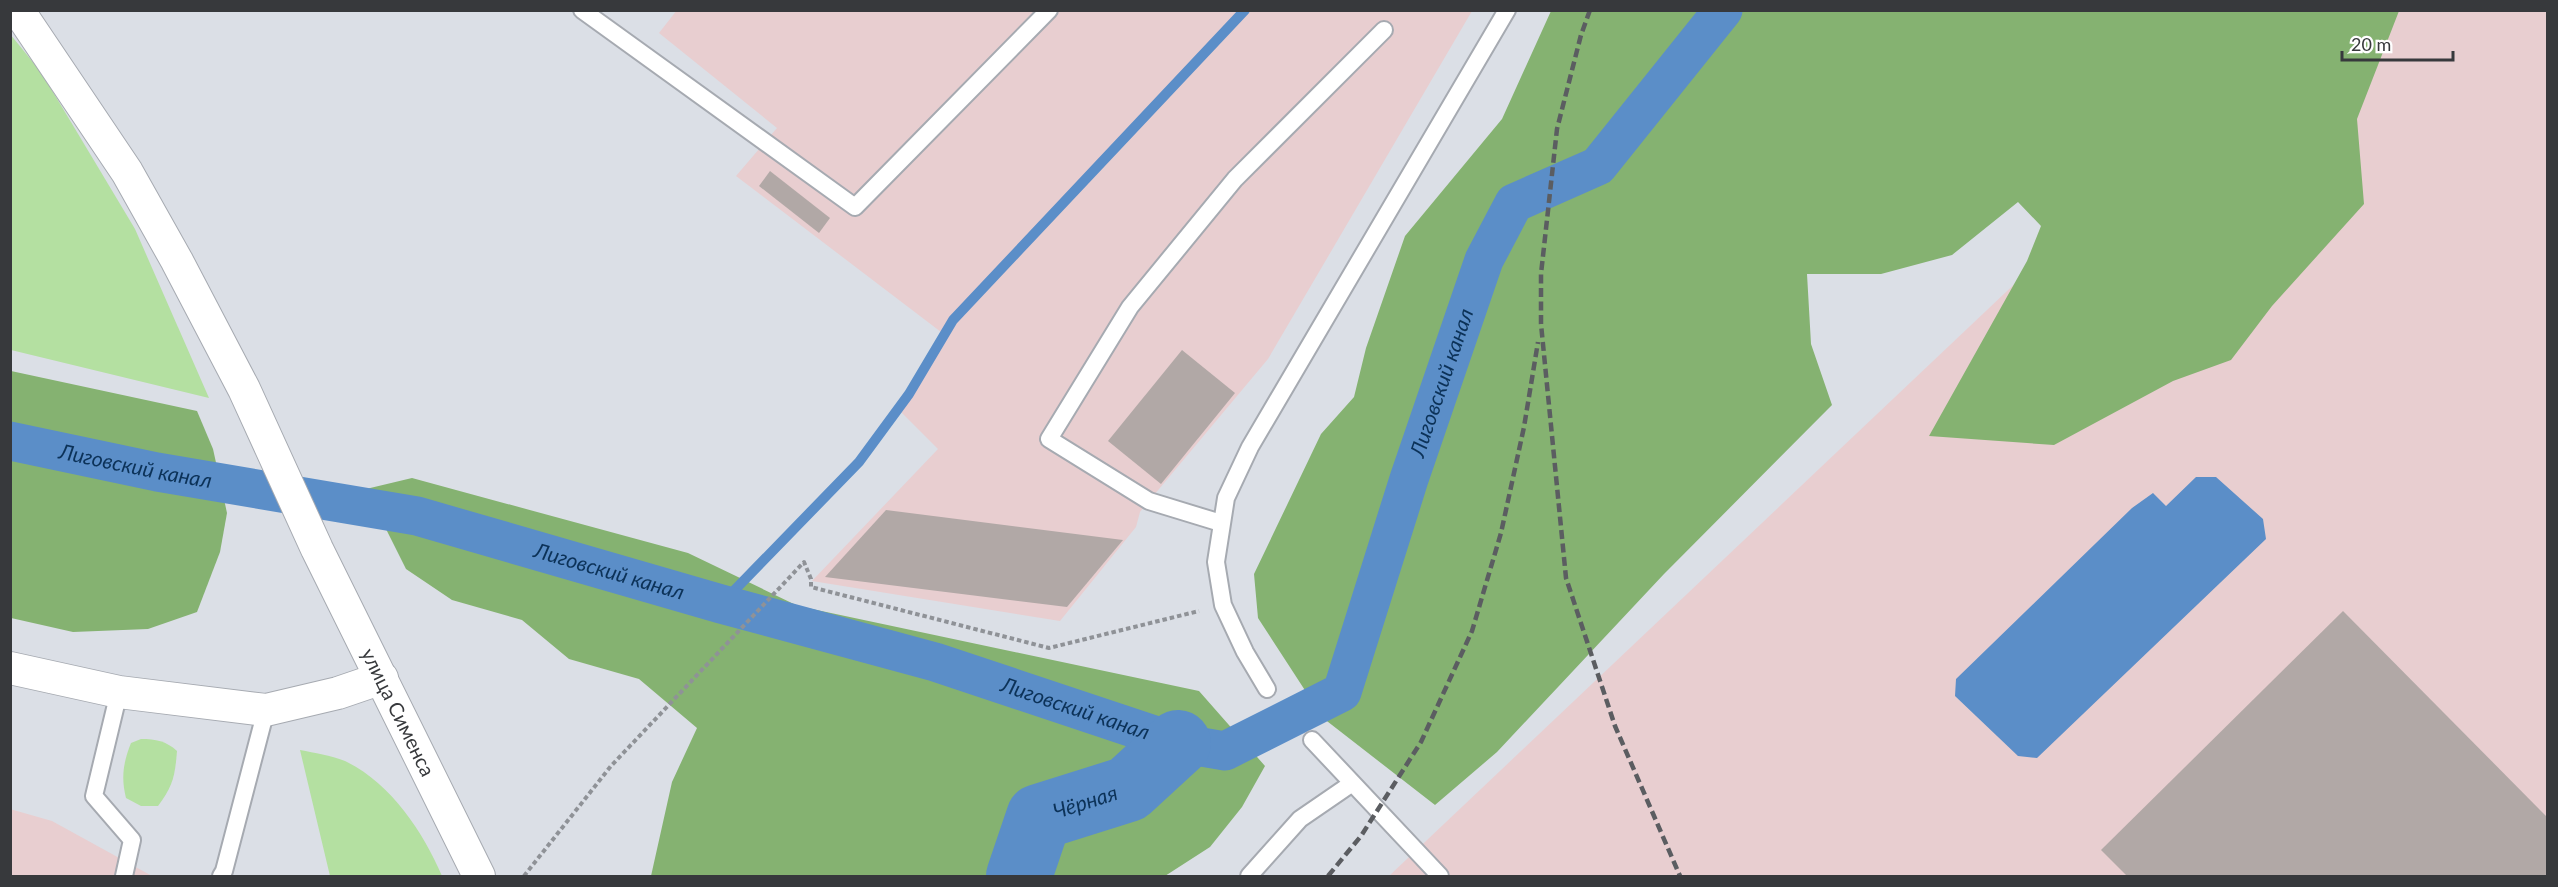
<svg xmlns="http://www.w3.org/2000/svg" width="2558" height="887" font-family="Lato,sans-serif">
	<rect width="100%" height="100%" fill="#dbdfe6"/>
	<g fill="#e8ced0">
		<path d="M 677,10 L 1472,11 L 1268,359 L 1149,501 L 1140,512 L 1136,527 L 1060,621 L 812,581 L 938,449 L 897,408 L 941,332 L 736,176 L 777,128 L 659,33 Z"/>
		<path d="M 2303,11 L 2547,11 L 2547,876 L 1389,876 Z"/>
		<path d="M 10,809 L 52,821 L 152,876 L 11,876 Z"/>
	</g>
	<g fill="#b4e0a1">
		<path d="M 10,34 L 41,72 L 135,229 L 209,398 L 11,350 Z"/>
		<path d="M 141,739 C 156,739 166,741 177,751 C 175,776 173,786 158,806 L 141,806 L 126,798 C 121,778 123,763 131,743 Z"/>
		<path d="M 300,750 C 315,753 330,755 345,761 C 391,783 423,832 442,876 L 330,876 Z"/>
	</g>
	<g fill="#85b271">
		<path d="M 1551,11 L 1551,10 L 2399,11 L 2357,119 L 2364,204 L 2272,306 L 2231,360 L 2173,381 L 2054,445 L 1929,436 L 2027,261 L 2041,226 L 2018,202 L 1952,255 L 1881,274 L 1807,274 L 1811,344 L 1832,405 L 1664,574 L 1497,752 L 1435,805 L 1323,718 L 1258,618 L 1254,574 L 1321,434 L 1354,397 L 1366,348 L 1405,236 L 1502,119 Z"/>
		<path d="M 11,371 L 197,411 L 213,449 L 227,513 L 220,552 L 197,612 L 148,629 L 73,632 L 11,618 Z"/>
		<path d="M 412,478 L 688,553 L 798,606 L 1199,691 L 1265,766 L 1242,807 L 1210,847 L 1165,876 L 651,876 L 672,782 L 697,728 L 639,679 L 569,659 L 522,620 L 452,600 L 406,569 L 366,489 Z"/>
	</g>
	<path fill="#5b8ec8" d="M 2196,477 L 2216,477 L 2263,519 L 2266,539 L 2037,758 L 2018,756 L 1955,696 L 1956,679 L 2132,508 L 2153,493 L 2166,506 Z"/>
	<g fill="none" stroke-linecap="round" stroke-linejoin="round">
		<path stroke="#5b8ec8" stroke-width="10" d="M 721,604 L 859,462 L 909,394 L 953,320 L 1245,10"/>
		<path stroke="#5b8ec8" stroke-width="39" id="s1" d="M 10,441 L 157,472 L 417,516 L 721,604 L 935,662 L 1178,743 L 1225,751 L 1342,692 L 1409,479 L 1484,260 L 1514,203 L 1598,166 L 1723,10"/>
		<path stroke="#5b8ec8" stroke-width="66" id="s2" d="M 1019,876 L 1039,817 L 1128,789 L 1178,743"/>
	</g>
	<g fill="#b1a8a6">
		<path d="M 770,171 L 830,218 L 819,233 L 759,186 Z"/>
		<path d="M 1182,350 L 1235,393 L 1161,484 L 1108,441 Z"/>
		<path d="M 886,510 L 1123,540 L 1067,607 L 825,577 Z"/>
		<path d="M 2343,611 L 2548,818 L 2548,876 L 2127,876 L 2101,850 Z"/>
	</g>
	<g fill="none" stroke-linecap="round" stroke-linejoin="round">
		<g stroke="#a6aab1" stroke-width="20">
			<g id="lane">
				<path d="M 582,10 L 855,207 L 1049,10"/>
				<path d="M 1221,523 L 1149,501 L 1049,439 L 1130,307 L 1235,179 L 1384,30"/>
				<path d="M 1267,689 L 1245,652 L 1223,605 L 1216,562 L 1226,498 L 1250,447 L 1507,10"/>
				<path d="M 119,692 L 94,796 L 132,840 L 124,876"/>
				<path d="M 1312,740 L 1440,876"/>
				<path d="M 221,876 L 224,871 L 266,710"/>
				<path d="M 1249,876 L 1300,819 L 1351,784"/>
			</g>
		</g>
		<g stroke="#a6aab1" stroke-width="34">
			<g id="street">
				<path id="s3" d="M 18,10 L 127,172 L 177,261 L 244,389 L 317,549 L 479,876"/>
				<path d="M 10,668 L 119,692 L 266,710 L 338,693 L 382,678"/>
			</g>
		</g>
		<path stroke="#8f9297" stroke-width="4" stroke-dasharray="4.5 3" stroke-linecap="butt" d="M 524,876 L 611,766 L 804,562 L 811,579 L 811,587 L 1049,648 L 1199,611"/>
		<use href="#lane" stroke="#fff" stroke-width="16"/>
		<use href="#street" stroke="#fff" stroke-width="32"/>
		<g stroke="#5b5d61" stroke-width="4.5" stroke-dasharray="9 4.5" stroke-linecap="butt">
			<path d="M 1590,10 L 1581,35 L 1557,129 L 1541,274 L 1541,324 L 1566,578 L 1615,726 L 1680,876"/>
			<path d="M 1328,876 L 1361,836 L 1421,742 L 1472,631 L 1501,533 L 1524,427 L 1538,342"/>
		</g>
	</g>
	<g text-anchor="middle" stroke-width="5" stroke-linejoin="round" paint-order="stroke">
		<g font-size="20" fill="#37393c" stroke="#fff">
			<text dy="7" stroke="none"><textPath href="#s3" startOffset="800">улица Сименса</textPath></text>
		</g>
		<g font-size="21" font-style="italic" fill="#0c3258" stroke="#fff">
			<text dy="7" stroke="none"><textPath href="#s1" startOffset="1712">Лиговский канал</textPath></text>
			<text dy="7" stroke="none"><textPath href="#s1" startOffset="128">Лиговский канал</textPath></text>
			<text dy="7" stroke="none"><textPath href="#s1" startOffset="614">Лиговский канал</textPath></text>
			<text dy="7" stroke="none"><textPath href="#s1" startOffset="1100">Лиговский канал</textPath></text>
			<text dy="7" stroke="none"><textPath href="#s2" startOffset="111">Чёрная</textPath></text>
		</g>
	</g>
	<rect width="2558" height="887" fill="none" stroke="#37393c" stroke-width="24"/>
	<path d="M2342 51v9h111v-9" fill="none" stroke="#37393c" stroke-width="3"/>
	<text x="2351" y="51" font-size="18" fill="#37393c" stroke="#ffffff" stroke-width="4.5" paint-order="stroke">20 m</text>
</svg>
